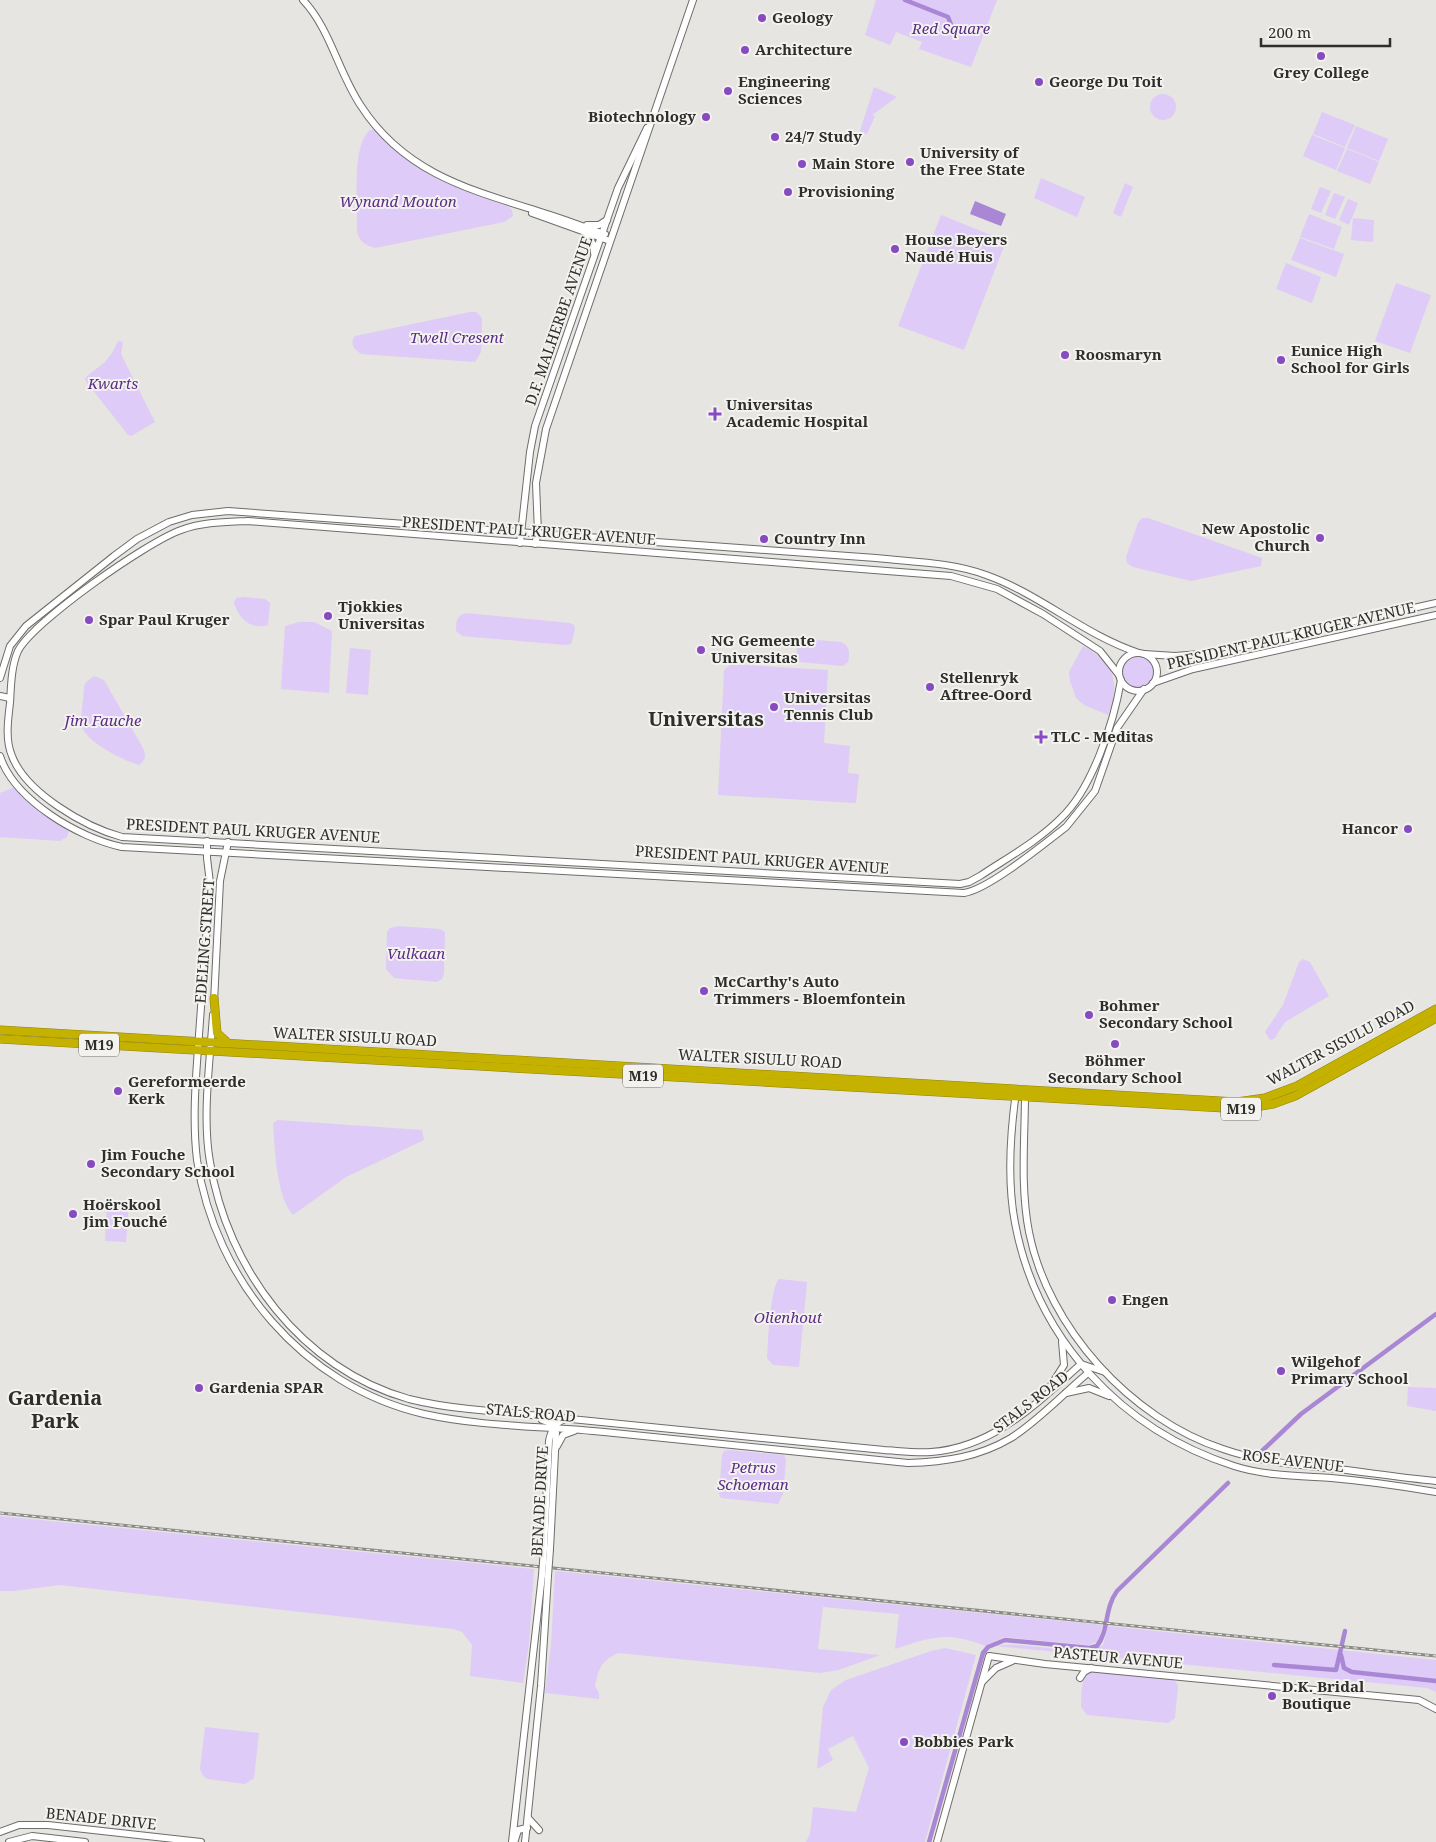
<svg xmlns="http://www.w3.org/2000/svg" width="1436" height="1842" font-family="'Noto Serif',serif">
	<rect width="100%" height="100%" fill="#e6e5e1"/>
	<g fill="#decbf8">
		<path d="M 876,0 L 997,0 L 971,67 L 919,49 L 922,42 L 896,32 L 890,45 L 865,35 Z"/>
		<path d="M 874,87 L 897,97 L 872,115 L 875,116 L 867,134 L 860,131 Z"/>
		<circle cx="1163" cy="107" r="13"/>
		<path d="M 1322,112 L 1355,125 L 1345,147 L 1313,134 Z"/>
		<path d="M 1356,126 L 1388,139 L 1379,161 L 1347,148 Z"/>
		<path d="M 370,130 L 376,130 C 418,174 451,187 508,206 L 512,210 L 513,216 L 504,222 L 375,248 C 365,245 360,242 357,232 C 358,208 351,145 370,130 Z"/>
		<path d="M 1312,135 L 1345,148 L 1336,170 L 1303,156 Z"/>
		<path d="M 1347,149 L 1379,162 L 1370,184 L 1337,171 Z"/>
		<path d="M 1041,178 L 1085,197 L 1077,217 L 1034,198 Z"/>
		<path d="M 1125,183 L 1133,187 L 1121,217 L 1113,213 Z"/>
		<path d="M 1320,187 L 1331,191 L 1321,213 L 1311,209 Z"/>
		<path d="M 1334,193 L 1345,197 L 1335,219 L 1325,215 Z"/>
		<path d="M 1348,199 L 1358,203 L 1349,225 L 1339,220 Z"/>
		<path d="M 1309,214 L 1342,227 L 1334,249 L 1300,237 Z"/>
		<path d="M 941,215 L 1006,241 L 964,350 L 898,326 Z"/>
		<path d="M 1353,218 L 1374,220 L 1373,242 L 1351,240 Z"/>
		<path d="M 1300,238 L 1344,254 L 1336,277 L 1291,260 Z"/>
		<path d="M 1286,263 L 1321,277 L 1312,303 L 1276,289 Z"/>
		<path d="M 1396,283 L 1431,295 L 1410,353 L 1375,341 Z"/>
		<path d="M 470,312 L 476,312 L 482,318 L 481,352 L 475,362 L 361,354 C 354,349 349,343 355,336 Z"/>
		<path d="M 118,341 L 123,342 L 121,354 L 155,422 L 131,436 L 128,435 L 85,380 L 86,377 L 105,362 L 112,353 Z"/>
		<path d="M 1142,518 L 1148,518 L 1262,558 L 1261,566 L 1191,581 L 1133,567 L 1127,563 L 1126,557 L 1138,523 Z"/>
		<path d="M 244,597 L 265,599 L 270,603 L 268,625 C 251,630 239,619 234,603 L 236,598 Z"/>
		<path d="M 465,613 L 570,623 L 574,625 L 575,630 L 571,644 L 565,645 L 462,636 L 456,631 C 456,622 456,617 465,613 Z"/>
		<path d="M 299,622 L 314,622 L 332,631 L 329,693 L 281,689 L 285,626 Z"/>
		<path d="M 804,639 L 841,642 C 850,646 850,653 848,662 L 843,666 L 799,662 L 796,657 L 798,642 Z"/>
		<path d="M 1083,646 C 1114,662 1121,682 1108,715 L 1084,705 L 1076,698 L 1070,681 L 1069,672 Z"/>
		<path d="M 350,648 L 371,650 L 368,695 L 346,693 Z"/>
		<circle cx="1137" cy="673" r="17"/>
		<path d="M 731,664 L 828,670 L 824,743 L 850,746 L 848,773 L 859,774 L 856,803 L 718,795 L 724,670 Z"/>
		<path d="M 94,676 L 104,680 L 143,748 C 146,755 146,760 139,765 C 125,761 85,742 82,726 C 80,714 84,698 84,686 L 86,682 Z"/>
		<path d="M 14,787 L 64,826 L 69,831 L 67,837 L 60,841 L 0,837 L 0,793 Z"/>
		<path d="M 399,926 L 440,929 L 445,932 L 444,974 L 442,979 L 437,982 L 394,978 L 386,969 L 387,932 L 390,928 Z"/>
		<path d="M 1303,959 L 1310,962 L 1329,996 L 1285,1022 L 1274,1039 L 1270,1040 L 1265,1032 L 1283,1005 L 1299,962 Z"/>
		<path d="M 278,1120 L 422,1130 L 424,1140 L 346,1177 L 293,1215 C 276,1196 275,1149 273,1123 Z"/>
		<path d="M 107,1201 L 129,1202 L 126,1242 L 105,1241 Z"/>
		<path d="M 779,1279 L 807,1282 L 799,1367 L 773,1365 L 767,1358 C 768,1343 770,1288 779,1279 Z"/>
		<path d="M 1408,1387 L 1436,1388 L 1436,1411 L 1407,1406 Z"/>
		<path d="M 729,1450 L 784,1455 L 786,1460 L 783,1494 L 778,1504 L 721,1498 L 719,1494 L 722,1455 L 724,1451 Z"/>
		<path d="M 0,1516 L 534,1569 L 529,1644 L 523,1683 L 470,1676 L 472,1645 L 462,1632 L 453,1629 L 60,1585 L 14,1591 L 0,1591 Z"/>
		<path d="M 555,1571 L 1102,1625 L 1099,1641 L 1089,1645 L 1004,1637 L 985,1646 C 946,1631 933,1637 895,1649 L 899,1614 L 823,1607 L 818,1649 L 880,1655 L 839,1670 L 820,1673 L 618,1653 C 601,1661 599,1668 595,1686 L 599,1693 L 599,1699 L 545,1693 L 551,1645 Z"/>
		<path d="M 1108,1626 L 1436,1660 L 1436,1692 L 1427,1688 L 996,1646 C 1024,1640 1085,1659 1103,1645 Z"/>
		<path d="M 945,1648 L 976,1655 L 925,1842 L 806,1842 L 810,1834 L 813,1807 L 856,1812 L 869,1768 L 853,1736 L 828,1749 L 833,1760 L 817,1769 L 823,1707 L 831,1690 L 846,1680 L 931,1651 Z"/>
		<path d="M 1093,1671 L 1172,1678 L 1178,1685 L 1175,1718 L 1168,1723 L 1087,1715 L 1081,1707 C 1082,1694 1079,1676 1093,1671 Z"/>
		<path d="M 205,1727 L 259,1733 L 254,1778 L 245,1784 L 208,1779 L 203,1776 L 200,1769 Z"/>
	</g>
	<path fill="#a987d4" d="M 975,201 L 1006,214 L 1001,226 L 970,214 Z"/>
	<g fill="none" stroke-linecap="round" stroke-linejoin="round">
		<g stroke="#a987d4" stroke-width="4.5">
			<path d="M 905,0 L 948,17 L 952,27"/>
			<path d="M 1262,1451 L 1301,1414 L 1436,1314"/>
			<path d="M 1341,1655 L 1344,1668 L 1352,1672 L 1436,1681"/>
			<path d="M 1274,1665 L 1336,1670 L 1345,1631"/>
			<path d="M 929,1842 L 983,1653 L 988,1647 L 1005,1640 L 1090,1648 L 1097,1646 C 1109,1631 1104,1609 1117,1591 L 1228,1483"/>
		</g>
		<g stroke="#6d6d69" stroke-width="8">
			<g id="secondary">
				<path d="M 303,0 C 331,30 338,72 361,106 C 405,174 471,190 544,213 C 564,219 584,227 605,234"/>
				<path d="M 532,213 L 610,241"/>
				<path d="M 587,225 L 599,225 L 607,220"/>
				<path d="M 586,233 L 593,244 L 594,253"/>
				<path d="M 520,543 L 530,452 L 535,426 L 618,188 L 647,128"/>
				<path d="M 535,544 L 538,533 L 536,483 L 546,429 L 693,0"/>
				<circle cx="1138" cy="672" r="19"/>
				<path d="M 1144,654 L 1175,656 L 1213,653 L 1436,603"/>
				<path d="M 1119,675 L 1100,651 L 1043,614 L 997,589 L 951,576 L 248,521 C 226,522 202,522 181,530 C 147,542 34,621 18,651 C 11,667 11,687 10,703 C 8,720 5,740 12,756 C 26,793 85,827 122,837 L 960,884 L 969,882 L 980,876 C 1007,858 1038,841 1061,818 C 1092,789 1114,722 1121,680"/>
				<path d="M 0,678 L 10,646 L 26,626 L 114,556 L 137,539 L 169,522 L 192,515 L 228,511 L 876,558 C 912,562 951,562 986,575 C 1040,594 1084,635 1139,653"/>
				<path d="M 1153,683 L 1193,669 L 1436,615"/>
				<path d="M 0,696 L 10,698"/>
				<path d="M 0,756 C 14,800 79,838 122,847 L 964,893 C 988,890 1045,843 1066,827 L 1095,791 L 1117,728 L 1144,689"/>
				<path d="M 207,841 L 207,858 L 210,883 C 206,934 203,985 199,1035 C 196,1076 192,1119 197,1160 C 215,1280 303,1386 424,1414 C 483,1427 544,1426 604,1432 C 705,1442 806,1453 908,1463 C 945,1462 979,1457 1011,1438 C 1038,1421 1064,1393 1088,1373"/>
				<path d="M 214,1002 L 220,881 L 228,842"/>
				<path d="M 213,1015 C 210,1061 202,1117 210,1162 C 227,1269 302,1369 409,1399 C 429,1404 449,1407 469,1409 L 884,1450 C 900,1451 915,1453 931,1452 C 993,1448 1037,1403 1081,1364"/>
				<path d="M 1016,1092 C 1010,1135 1007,1181 1015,1223 C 1037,1340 1122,1430 1234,1466 C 1265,1476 1300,1476 1331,1478 C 1366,1481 1401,1486 1436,1492"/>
				<path d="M 1025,1093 C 1025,1140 1020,1185 1029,1232 C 1048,1328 1131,1419 1223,1449 C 1260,1462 1299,1465 1338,1469 C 1371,1473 1403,1478 1436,1481"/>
				<path d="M 1081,1364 L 1105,1372"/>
				<path d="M 1050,1387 L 1064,1365 L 1062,1342"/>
				<path d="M 1066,1393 L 1089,1388 L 1109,1396"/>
				<path d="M 542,1420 L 553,1424 L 556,1433 L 550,1549"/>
				<path d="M 557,1446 L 563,1435 L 574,1431"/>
				<path d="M 544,1549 L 549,1441 C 551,1430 555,1422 566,1419"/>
				<path d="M 1080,1678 L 1084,1672 L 1091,1668"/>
				<path d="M 982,1682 L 996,1668 L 1012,1661"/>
				<path d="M 528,1818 L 539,1830"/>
				<path d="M 0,1832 L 19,1825 L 48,1825 L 201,1842"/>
				<path d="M 515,1840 L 518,1830 L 527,1828"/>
				<path d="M 9,1842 L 32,1836 L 85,1842"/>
				<path d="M 512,1842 L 542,1575"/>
				<path d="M 525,1842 L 541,1686 L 548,1576"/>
				<path d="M 937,1842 L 989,1656 L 1045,1664 L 1419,1700 L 1436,1709"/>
			</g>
		</g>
		<g stroke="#90830f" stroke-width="9">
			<g id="highway">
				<path d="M 214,998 L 217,1033 L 226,1041"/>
				<path d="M 0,1030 L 1237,1102 L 1265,1098 L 1297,1086 L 1436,1009"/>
				<path d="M 0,1039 L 1242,1109 L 1273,1104 L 1295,1096 L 1436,1018"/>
			</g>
		</g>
		<use href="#secondary" stroke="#fff" stroke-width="6"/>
		<use href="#highway" stroke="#c4b100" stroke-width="8"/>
		<g stroke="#8b8b88" stroke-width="3">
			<path id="rail" d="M 0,1513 L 1436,1656"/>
		</g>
		<use href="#rail" stroke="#f3f2ee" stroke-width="1" stroke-dasharray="4" stroke-linecap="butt"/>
		<g stroke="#6d6d69" stroke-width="8" stroke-linecap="butt">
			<g id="secondary-bridge">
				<path d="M 542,1575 L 544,1549"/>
				<path d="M 548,1576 L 550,1549"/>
			</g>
		</g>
		<use href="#secondary-bridge" stroke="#fff" stroke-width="6"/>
	</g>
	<g fill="#864bc1" stroke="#f3f2ee" stroke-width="2">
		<circle cx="762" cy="18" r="5"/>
		<circle cx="745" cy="50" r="5"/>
		<circle cx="1321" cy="56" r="5"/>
		<circle cx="1039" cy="82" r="5"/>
		<circle cx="728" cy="91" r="5"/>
		<circle cx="706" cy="117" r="5"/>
		<circle cx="775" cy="137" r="5"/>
		<circle cx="910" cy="162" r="5"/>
		<circle cx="802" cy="164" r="5"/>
		<circle cx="788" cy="192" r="5"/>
		<circle cx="895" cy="249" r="5"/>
		<circle cx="1065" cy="355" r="5"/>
		<circle cx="1281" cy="360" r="5"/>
		<path d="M712.5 406.5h5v5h5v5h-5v5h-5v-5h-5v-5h5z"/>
		<circle cx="1320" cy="538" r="5"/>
		<circle cx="764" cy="539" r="5"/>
		<circle cx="328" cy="616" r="5"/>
		<circle cx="89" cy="620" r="5"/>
		<circle cx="701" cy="650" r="5"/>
		<circle cx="930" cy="687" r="5"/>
		<circle cx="774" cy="707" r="5"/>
		<path d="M1038.5 729.5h5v5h5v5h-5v5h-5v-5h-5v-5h5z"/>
		<circle cx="1408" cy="829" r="5"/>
		<circle cx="704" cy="991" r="5"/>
		<circle cx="1089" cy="1015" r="5"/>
		<circle cx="1115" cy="1044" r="5"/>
		<circle cx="118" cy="1091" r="5"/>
		<circle cx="91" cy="1164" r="5"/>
		<circle cx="73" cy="1214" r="5"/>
		<circle cx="1112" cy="1300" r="5"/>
		<circle cx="1281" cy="1371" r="5"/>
		<circle cx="199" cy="1388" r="5"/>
		<circle cx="1272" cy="1696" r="5"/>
		<circle cx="904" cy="1742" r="5"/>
	</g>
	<g text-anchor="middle" stroke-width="4" stroke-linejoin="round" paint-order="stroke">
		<g fill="#f3f2ee" stroke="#696966" stroke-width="1">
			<rect x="79" y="1033.5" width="40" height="23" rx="4"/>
			<rect x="623" y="1064.5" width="40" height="23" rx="4"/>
			<rect x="1221" y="1097.5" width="40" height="23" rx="4"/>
		</g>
		<g font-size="14" font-weight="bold" fill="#2e2e2c">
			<text x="99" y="1050">M19</text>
			<text x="643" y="1081">M19</text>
			<text x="1241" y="1114">M19</text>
		</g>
		<g font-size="15" font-weight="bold" fill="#2e2e2c" stroke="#f3f2ee" text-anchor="start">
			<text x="772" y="23">Geology</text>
			<text x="755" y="55">Architecture</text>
			<text x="1321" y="78" text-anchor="middle">Grey College</text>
			<text x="738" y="87">Engineering<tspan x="738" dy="17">Sciences</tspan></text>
			<text x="1049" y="87">George Du Toit</text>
			<text x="696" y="122" text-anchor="end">Biotechnology</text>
			<text x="785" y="142">24/7 Study</text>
			<text x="920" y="158">University of<tspan x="920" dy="17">the Free State</tspan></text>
			<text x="812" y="169">Main Store</text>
			<text x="798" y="197">Provisioning</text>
			<text x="905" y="245">House Beyers<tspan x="905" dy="17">Naudé Huis</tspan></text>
			<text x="1291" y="356">Eunice High<tspan x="1291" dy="17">School for Girls</tspan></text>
			<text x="1075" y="360">Roosmaryn</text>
			<text x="726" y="410">Universitas<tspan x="726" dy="17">Academic Hospital</tspan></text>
			<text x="1310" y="534" text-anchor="end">New Apostolic<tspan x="1310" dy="17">Church</tspan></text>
			<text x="774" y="544">Country Inn</text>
			<text x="338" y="612">Tjokkies<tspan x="338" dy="17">Universitas</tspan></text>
			<text x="99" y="625">Spar Paul Kruger</text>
			<text x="711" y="646">NG Gemeente<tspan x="711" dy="17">Universitas</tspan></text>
			<text x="940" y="683">Stellenryk<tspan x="940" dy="17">Aftree-Oord</tspan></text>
			<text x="784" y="703">Universitas<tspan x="784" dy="17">Tennis Club</tspan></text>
			<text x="1051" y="742">TLC - Meditas</text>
			<text x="1398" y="834" text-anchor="end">Hancor</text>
			<text x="714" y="987">McCarthy's Auto<tspan x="714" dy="17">Trimmers - Bloemfontein</tspan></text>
			<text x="1099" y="1011">Bohmer<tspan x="1099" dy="17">Secondary School</tspan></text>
			<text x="1115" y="1066" text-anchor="middle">Böhmer<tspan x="1115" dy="17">Secondary School</tspan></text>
			<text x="128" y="1087">Gereformeerde<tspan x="128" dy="17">Kerk</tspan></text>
			<text x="101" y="1160">Jim Fouche<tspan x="101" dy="17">Secondary School</tspan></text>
			<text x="83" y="1210">Hoërskool<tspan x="83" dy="17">Jim Fouché</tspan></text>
			<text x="1122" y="1305">Engen</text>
			<text x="1291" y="1367">Wilgehof<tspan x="1291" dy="17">Primary School</tspan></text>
			<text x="209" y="1393">Gardenia SPAR</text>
			<text x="1282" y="1692">D.K. Bridal<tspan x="1282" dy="17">Boutique</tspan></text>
			<text x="914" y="1747">Bobbies Park</text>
		</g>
		<g font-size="15" font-style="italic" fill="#5a2c87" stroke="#f3f2ee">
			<text x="951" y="34">Red Square</text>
			<text x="398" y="207">Wynand Mouton</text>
			<text x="457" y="343">Twell Cresent</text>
			<text x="113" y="389">Kwarts</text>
			<text x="103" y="726">Jim Fauche</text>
			<text x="416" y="959">Vulkaan</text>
			<text x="788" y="1323">Olienhout</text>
			<text x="753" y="1473">Petrus<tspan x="753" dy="17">Schoeman</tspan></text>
		</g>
		<g font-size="15" fill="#2e2e2c" stroke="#f3f2ee">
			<text transform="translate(559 321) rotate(-71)" y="5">D.F. MALHERBE AVENUE</text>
			<text transform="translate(529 531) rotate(4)" y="5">PRESIDENT PAUL KRUGER AVENUE</text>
			<text transform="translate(1291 636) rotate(-13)" y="5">PRESIDENT PAUL KRUGER AVENUE</text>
			<text transform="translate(253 831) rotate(3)" y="5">PRESIDENT PAUL KRUGER AVENUE</text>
			<text transform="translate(762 860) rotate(4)" y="5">PRESIDENT PAUL KRUGER AVENUE</text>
			<text transform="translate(205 941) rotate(-86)" y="5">EDELING STREET</text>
			<text transform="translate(355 1037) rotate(3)" y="5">WALTER SISULU ROAD</text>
			<text transform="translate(1341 1043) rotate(-28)" y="5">WALTER SISULU ROAD</text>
			<text transform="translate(760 1059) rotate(3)" y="5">WALTER SISULU ROAD</text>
			<text transform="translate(1031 1402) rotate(-38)" y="5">STALS ROAD</text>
			<text transform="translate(531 1413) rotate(5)" y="5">STALS ROAD</text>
			<text transform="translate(1293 1461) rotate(7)" y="5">ROSE AVENUE</text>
			<text transform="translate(540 1501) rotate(-87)" y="5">BENADE DRIVE</text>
			<text transform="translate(1118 1658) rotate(5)" y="5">PASTEUR AVENUE</text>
			<text transform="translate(101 1819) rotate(6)" y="5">BENADE DRIVE</text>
		</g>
		<g font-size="20" font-weight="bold" fill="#2e2e2c" stroke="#f3f2ee">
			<text x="706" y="726">Universitas</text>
			<text x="55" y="1405">Gardenia<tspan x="55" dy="23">Park</tspan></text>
		</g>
	</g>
	<path d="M1261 38v8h129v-8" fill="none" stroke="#2e2e2c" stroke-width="2.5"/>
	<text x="1268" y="38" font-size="15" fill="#2e2e2c" stroke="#f3f2ee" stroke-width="4" paint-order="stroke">200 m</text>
</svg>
